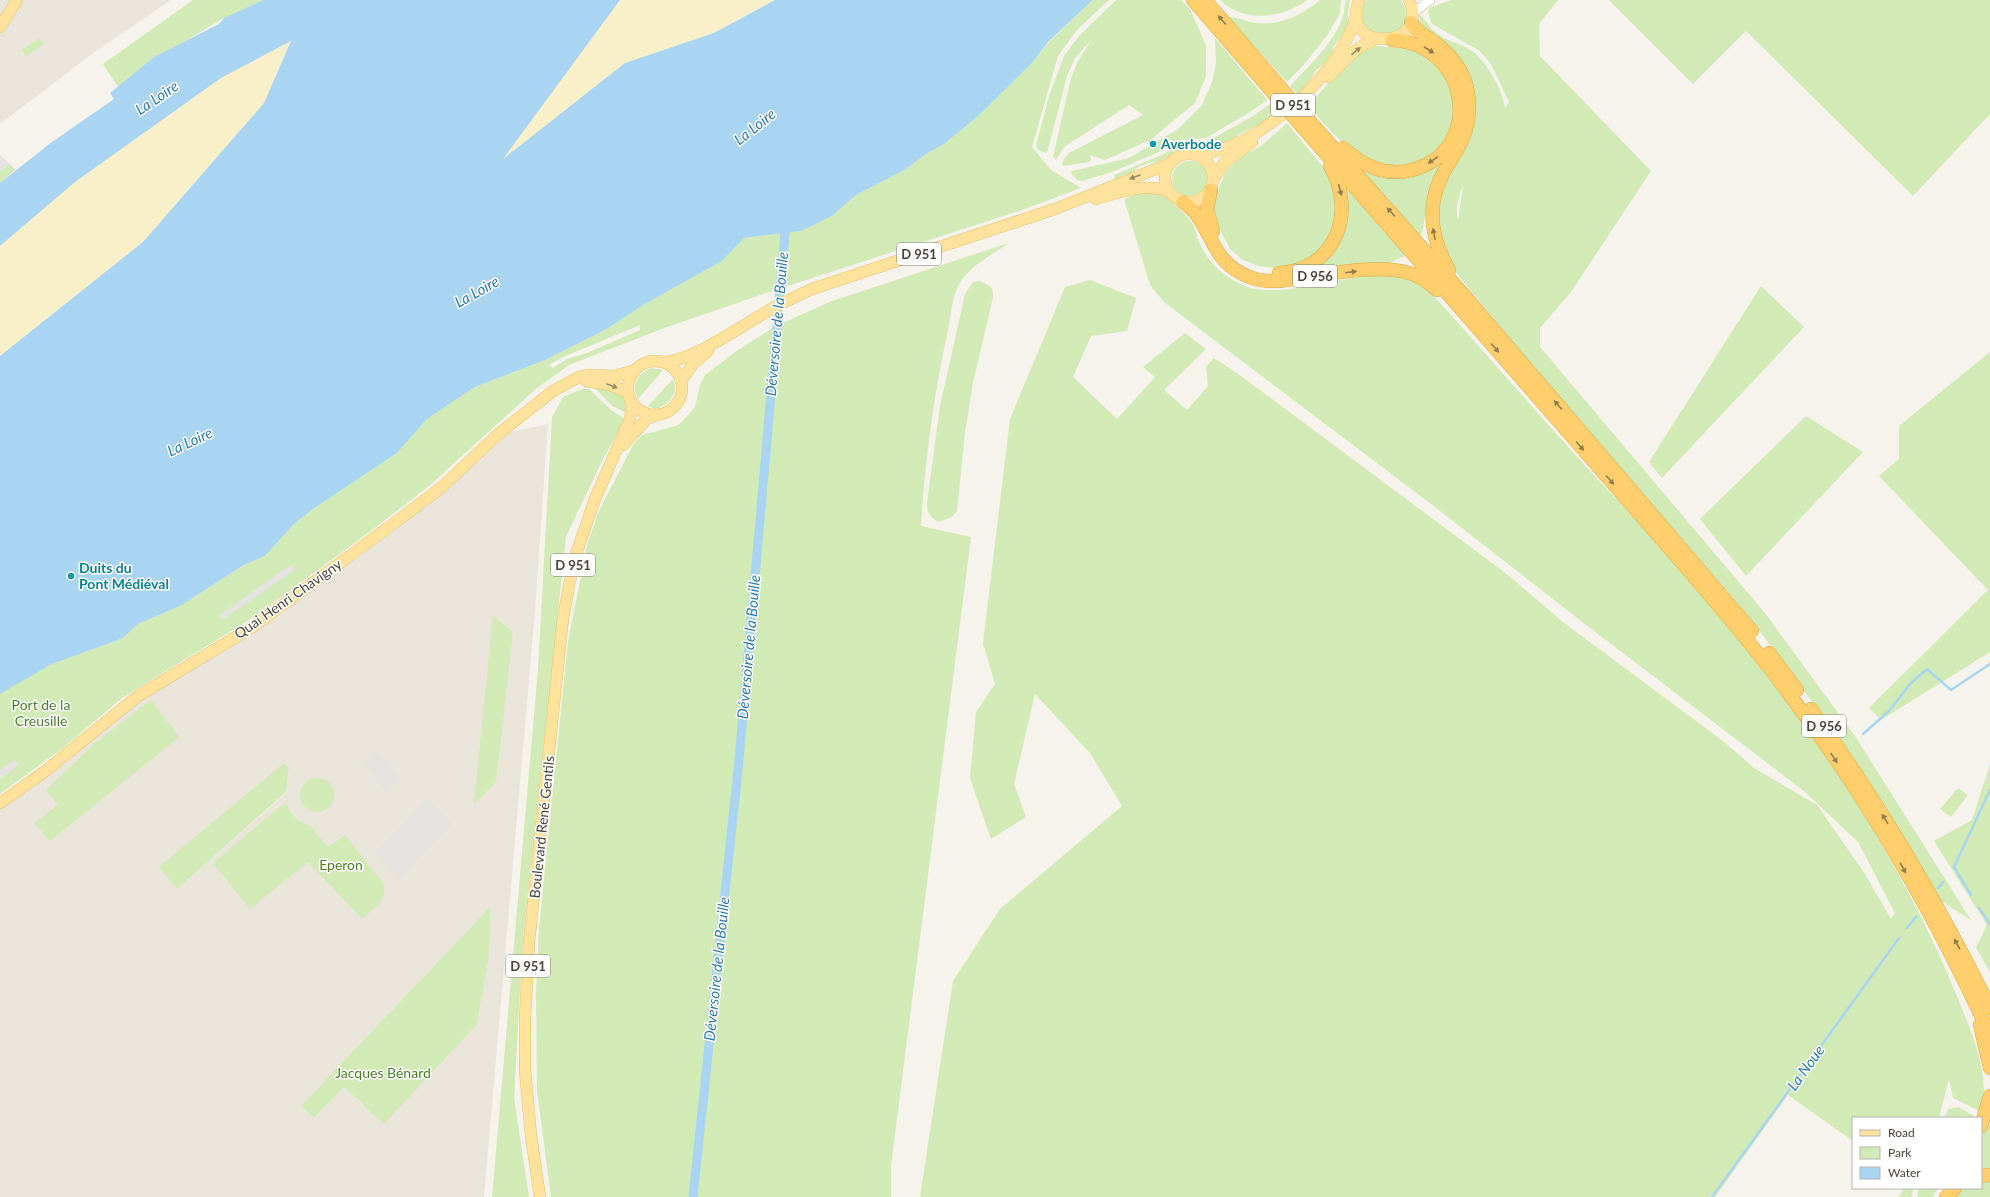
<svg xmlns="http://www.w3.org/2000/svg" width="1990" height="1197" font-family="Lato,sans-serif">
	<rect width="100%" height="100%" fill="#f6f3ec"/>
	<g fill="#eae5da" fill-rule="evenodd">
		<path d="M 0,0 L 171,0 L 93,53 L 0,124 Z"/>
		<path d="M 548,424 L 535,611 L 484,1197 L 0,1197 L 0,803 L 124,706 L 254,626 L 385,530 L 497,435 ZM 284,763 L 289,768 L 286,793 L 177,889 ZM 287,804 L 292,813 L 299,820 L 311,826 L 328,847 L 345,835 L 362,919 L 308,862 ZM 491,906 L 489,956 L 477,1024 L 364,1106 L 344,1087 L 314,1118 L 301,1106 Z"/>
	</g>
	<g fill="#d2eab5" fill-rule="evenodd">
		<path d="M 193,0 L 263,0 L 224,18 L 165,53 L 154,57 L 118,87 L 103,64 Z"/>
		<path d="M 1093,0 L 1109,0 L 1077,30 L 1058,56 L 1032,147 L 1051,170 L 1081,188 L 1019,211 L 766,293 L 667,327 L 569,365 L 537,388 L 429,486 L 376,527 L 254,617 L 122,698 L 64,747 L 0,794 L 0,687 L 35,673 L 50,665 L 123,638 L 138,624 L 180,606 L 244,565 L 265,556 L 293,525 L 313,509 L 397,453 L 427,419 L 475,387 L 545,360 L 605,330 L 645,304 L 722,261 L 744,238 L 801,231 L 832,216 L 856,195 L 906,169 L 926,154 L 944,144 L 976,118 L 1032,63 L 1049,42 ZM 640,325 L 640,330 L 587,353 L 567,359 L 553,368 L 549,365 L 563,357 Z"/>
		<path d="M 1116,0 L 1181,0 L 1190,9 L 1206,46 L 1206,76 L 1195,103 L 1150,140 L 1105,160 L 1090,155 L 1091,160 L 1089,162 L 1063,166 L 1062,165 L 1064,159 L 1069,153 L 1143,115 L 1129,105 L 1064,147 L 1056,160 L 1053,157 L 1071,78 L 1077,63 L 1091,40 L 1075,58 L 1067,76 L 1047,153 L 1040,151 L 1036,146 L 1049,96 L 1064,56 L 1079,36 Z"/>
		<path d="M 1220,0 L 1307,0 C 1282,19 1243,23 1220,0 Z"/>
		<path d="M 1320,0 L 1341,0 L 1340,13 L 1328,34 L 1303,66 L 1287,82 L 1228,17 C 1238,17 1247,22 1256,23 C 1280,26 1302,15 1320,0 Z"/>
		<path d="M 1346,0 L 1350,0 L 1348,13 L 1349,26 L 1334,46 L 1330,59 L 1316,70 L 1305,90 L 1299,96 L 1290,86 C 1308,67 1336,41 1343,16 C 1345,11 1344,5 1346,0 Z"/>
		<path d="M 1366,0 L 1401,0 C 1429,43 1340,46 1366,0 Z"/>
		<path d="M 1451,0 L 1558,0 L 1539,24 L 1540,56 L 1651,171 L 1571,292 L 1540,328 L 1540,347 L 1765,613 L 1855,736 L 1971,920 L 1941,901 L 1876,795 L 1829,725 L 1776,652 L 1736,601 L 1575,416 L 1460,278 L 1444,253 L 1437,230 L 1442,183 L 1467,138 L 1435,36 L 1420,22 L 1419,15 C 1425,17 1428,26 1433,30 C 1443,39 1457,43 1469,49 C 1485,58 1503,90 1505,108 L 1509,102 L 1491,64 L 1480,51 L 1432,24 L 1428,13 L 1429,8 ZM 1463,186 L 1463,187 L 1458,221 C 1455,209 1458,197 1463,186 Z"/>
		<path d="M 1609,0 L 1990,0 L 1990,114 L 1913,196 L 1746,31 L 1693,84 Z"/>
		<path d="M 39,38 L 44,44 L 26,56 L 22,50 Z"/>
		<path d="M 1215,38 L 1267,100 L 1250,112 L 1206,138 L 1178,140 L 1159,152 L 1112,172 L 1082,181 L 1077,180 L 1071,173 L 1072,171 L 1129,158 L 1178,129 L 1202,105 L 1212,82 L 1216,63 Z"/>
		<path d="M 1375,46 L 1419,49 C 1426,55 1446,71 1449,79 C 1470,135 1422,183 1366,160 C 1351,154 1320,119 1308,106 L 1345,65 L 1348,66 L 1356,56 Z"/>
		<path d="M 1270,104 L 1278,113 L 1272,118 L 1239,134 C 1234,143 1211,150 1201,149 C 1193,149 1187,147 1179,149 C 1172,151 1171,156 1165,159 C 1153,164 1139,162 1132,174 L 1122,175 L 1116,181 L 1114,175 L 1164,154 L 1173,147 L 1184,143 L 1210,140 L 1253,116 Z"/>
		<path d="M 1287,123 L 1333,179 L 1337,194 L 1334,232 L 1314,257 L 1281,269 L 1259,266 L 1243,260 L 1230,249 L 1220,230 L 1213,206 L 1225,172 L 1240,157 L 1261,146 Z"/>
		<circle cx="1190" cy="179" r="18"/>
		<path d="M 1442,162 L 1427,206 L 1422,233 L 1419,236 L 1360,170 L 1361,168 C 1397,179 1410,184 1442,162 Z"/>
		<path d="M 10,164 L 15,170 L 0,183 L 0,171 Z"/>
		<path d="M 1345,184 L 1405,253 L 1404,256 L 1388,264 L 1296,274 L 1331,252 Z"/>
		<path d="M 1159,192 C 1168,199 1187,214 1192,223 C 1196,230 1197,239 1201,246 C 1210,265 1226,278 1245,286 C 1256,291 1270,290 1281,290 C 1322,288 1365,269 1405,279 C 1416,282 1424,288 1432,294 C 1478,345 1523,397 1569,448 C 1606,489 1645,528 1681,570 C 1791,698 1892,837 1956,994 C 1970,1029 1990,1071 1982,1109 L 1978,1110 L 1953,1098 L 1949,1079 L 1939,1118 L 1853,1118 L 1853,1141 L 1788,1095 L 1715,1197 L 920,1197 L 953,981 L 1000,909 L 1122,806 L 1090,753 L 1035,694 L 1014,784 L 1026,817 L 991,839 L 970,778 L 976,712 L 995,684 L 983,643 L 1010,419 L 1065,287 L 1090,280 L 1136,298 L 1127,331 L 1091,336 L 1073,377 L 1117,419 L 1155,377 L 1143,367 L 1185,333 L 1206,349 L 1164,390 L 1187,410 L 1208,386 L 1206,367 L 1214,358 L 1241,376 L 1508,575 L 1563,622 L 1723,741 L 1754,768 L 1817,805 L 1865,874 L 1891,919 L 1895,913 L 1858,842 L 1804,791 L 1581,621 L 1435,507 L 1164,302 L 1150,285 L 1124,199 L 1139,193 Z"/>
		<path d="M 1009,243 C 993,254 968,267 958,286 C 952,298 951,316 948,330 C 934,394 925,460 921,526 L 971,537 L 891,1166 L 891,1197 L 551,1197 L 537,1091 L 536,993 L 539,928 L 568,642 L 587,546 L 598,513 L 633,445 L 642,435 L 679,425 L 695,407 L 700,385 L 705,375 L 738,350 L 776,326 L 832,301 Z"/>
		<path d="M 979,281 C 988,285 994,286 993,297 L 973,383 L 965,432 L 957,511 L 952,517 L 938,522 C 930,517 927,513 927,503 L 940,406 L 965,294 L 973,282 Z"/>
		<path d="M 1761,286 L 1804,327 L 1662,478 L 1649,462 Z"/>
		<path d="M 1990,352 L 1990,652 L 1881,720 L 1869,708 L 1988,590 L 1879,476 L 1899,459 L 1899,426 Z"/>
		<path d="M 651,368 L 663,370 L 638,399 C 631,385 637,374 651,368 Z"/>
		<path d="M 673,379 C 679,394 669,405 655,409 L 648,406 Z"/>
		<path d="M 592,385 C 599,385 617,390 622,395 C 627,400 627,408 627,413 L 612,406 Z"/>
		<path d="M 582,389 L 589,389 L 611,410 L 625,419 L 601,463 L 566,537 L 523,938 L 514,1098 L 529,1197 L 492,1197 L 538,669 L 552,417 L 563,397 Z"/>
		<path d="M 1806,416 L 1863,452 L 1746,576 L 1700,519 Z"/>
		<path d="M 493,616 L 513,632 L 496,782 L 474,804 Z"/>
		<path d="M 151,700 L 179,737 L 50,841 L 34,823 L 58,805 L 46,790 L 95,743 Z"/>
		<path d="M 284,763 L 289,768 L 286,792 L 177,889 L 159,867 Z"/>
		<path d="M 1990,764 L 1990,972 L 1976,948 L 1987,925 L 1934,841 L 1972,820 Z"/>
		<circle cx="317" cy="795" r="17"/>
		<path d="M 1958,788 L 1968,795 L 1951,817 L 1940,809 Z"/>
		<path d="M 283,804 L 287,804 L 292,814 L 299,820 L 311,826 L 328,847 L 345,835 L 383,883 C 389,899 373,909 362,919 L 308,862 L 250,909 L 213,863 Z"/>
		<path d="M 491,906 L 489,956 L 477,1024 L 384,1124 L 344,1087 L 314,1118 L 301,1106 Z"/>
		<path d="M 1958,1107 L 1974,1116 L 1974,1118 L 1944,1118 L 1948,1109 Z"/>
		<path d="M 1990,1111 L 1990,1172 L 1981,1173 L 1981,1132 Z"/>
		<path d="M 1990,1180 L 1990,1197 L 1953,1197 L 1966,1188 L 1981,1188 L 1981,1181 Z"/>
		<path d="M 1904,1188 L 1914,1188 L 1911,1197 L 1899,1197 Z"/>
		<path d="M 1919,1188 L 1938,1188 L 1933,1197 L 1917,1197 Z"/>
	</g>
	<g fill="#f9efc9">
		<path d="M 620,0 L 775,0 L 714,33 L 673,47 L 502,160 Z"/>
		<path d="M 291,40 L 264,103 L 143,242 L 0,356 L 0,246 L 75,182 L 221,78 Z"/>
	</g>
	<g fill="#e5e3e0">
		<path d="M 0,155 L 10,164 L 0,171 Z"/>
		<path d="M 291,565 L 295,570 L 222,620 L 219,615 Z"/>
		<path d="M 379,751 L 400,779 L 384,791 L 363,762 Z"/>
		<path d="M 15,760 L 19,765 L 0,779 L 0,770 Z"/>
		<path d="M 427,798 L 453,823 L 400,879 L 374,854 Z"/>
	</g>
	<path fill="#a9d4f2" d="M 263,0 L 620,0 L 503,159 L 625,63 L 714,33 L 775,0 L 1093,0 L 1049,41 L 1032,63 L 976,118 L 944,144 L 926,154 L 906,169 L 856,195 L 832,216 L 801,231 L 744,238 L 722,261 L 645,304 L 605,330 L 545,360 L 475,387 L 427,419 L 397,453 L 313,509 L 293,525 L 265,556 L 244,565 L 180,606 L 138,624 L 123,638 L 50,665 L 0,694 L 0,356 L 143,242 L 264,103 L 291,41 L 221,78 L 75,182 L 0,246 L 0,183 L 52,142 L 114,99 L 110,93 L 154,57 L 219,24 L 224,18 Z"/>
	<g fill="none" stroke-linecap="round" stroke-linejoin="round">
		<g stroke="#a9d4f2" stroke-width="2.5">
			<path d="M 1863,734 L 1889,711 L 1910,684 L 1927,669 L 1951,690 L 1990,664"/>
			<path d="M 1938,888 L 1943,882"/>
			<path d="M 1971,895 L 1954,867 L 1990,790"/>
			<path d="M 1979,908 L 1990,924"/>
			<path d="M 1907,928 L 1916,917"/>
			<path d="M 1712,1197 L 1899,938"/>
		</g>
		<path stroke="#a9d4f2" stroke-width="9" d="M 693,1197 L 739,760 L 786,222"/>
		<g stroke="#c2bbae" stroke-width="10">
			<path id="minor" d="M 1413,13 L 1430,0"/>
		</g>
		<g stroke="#e6c16a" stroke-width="12">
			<g id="major">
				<path d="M 1359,0 C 1339,55 1432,49 1409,0"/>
				<path d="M 0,27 L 17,0"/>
				<path d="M 1329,77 C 1343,62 1356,46 1376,39"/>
				<circle cx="1189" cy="178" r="24"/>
				<path d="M 1196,155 C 1256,151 1341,74 1356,16"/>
				<path d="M 1214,178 L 1224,163 L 1252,142"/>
				<path d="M 1096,199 C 1120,192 1145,182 1169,192"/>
				<circle cx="655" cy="388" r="27"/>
				<path d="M 663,362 C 694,361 744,324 773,308 C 786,301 799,295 812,289 L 1055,209 L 1171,163"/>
				<path d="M 586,381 L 611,385 L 628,393"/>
				<path d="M 681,381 L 693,364 L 708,351"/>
				<path d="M 623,445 L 647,419 L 656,415"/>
				<path d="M 0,803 L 44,772 L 138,696 L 254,626 L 401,518 L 442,487 L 497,435 L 553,391 L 579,377 L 589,375 L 615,376 L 635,370"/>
				<path d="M 540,1197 L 531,1136 L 525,1070 L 525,1020 L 529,942 L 563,618 L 574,560 L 595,499 L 630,419 L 632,407 L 630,398"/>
			</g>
		</g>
		<g stroke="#e0a43c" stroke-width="14">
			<g id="highway">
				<path d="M 1193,0 L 1268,87"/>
				<path d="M 1205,0 L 1275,81"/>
				<path d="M 1411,23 C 1417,31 1425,36 1434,42 C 1448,52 1459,65 1465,81 C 1472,102 1470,127 1459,146 C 1453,158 1445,168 1440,180 C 1426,211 1433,242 1449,270"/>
				<path d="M 1305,116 L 1463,294 L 1752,631"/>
				<path d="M 1298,122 L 1691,573 C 1724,612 1757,650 1787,691 C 1867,797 1935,915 1990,1035"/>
				<path d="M 1343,148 C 1364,166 1385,177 1412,170 C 1485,151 1471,44 1392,40"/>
				<path d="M 1211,190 L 1207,209 L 1213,231"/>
				<path d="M 1183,202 C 1215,224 1206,262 1252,278 C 1270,284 1288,280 1306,277 C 1335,273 1377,265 1406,272 C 1418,275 1428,282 1437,290"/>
				<path d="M 1279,273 C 1336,270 1357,212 1330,166"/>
				<path d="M 1769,653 L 1797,690"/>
				<path d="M 1811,709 C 1879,803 1939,904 1990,1008"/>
				<path d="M 1980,1025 L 1990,1068"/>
				<path d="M 1981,1126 L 1990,1096"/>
				<path d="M 1981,1176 L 1990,1175"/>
				<path d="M 1946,1197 L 1955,1188"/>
			</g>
		</g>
		<use href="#minor" stroke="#fff" stroke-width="9"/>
		<use href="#major" stroke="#ffe39c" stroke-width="11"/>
		<use href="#highway" stroke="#ffcf6e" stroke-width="13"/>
		<g stroke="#e0a43c" stroke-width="14" stroke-linecap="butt">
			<g id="highway-bridge">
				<path d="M 1275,81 L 1305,116"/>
				<path d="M 1268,87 L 1298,122"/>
			</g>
		</g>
		<use href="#highway-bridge" stroke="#ffcf6e" stroke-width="13"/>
	</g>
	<defs><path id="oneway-solid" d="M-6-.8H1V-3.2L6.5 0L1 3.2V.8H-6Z"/></defs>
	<g fill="#937c4e">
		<use href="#oneway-solid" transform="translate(1222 20) rotate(-131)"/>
		<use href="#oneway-solid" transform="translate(1429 50) rotate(33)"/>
		<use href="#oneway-solid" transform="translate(1433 160) rotate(146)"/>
		<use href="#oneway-solid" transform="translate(1340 190) rotate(76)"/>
		<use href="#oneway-solid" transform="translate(1391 212) rotate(-132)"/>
		<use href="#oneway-solid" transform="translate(1434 234) rotate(-101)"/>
		<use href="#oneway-solid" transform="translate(1351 272) rotate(-7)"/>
		<use href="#oneway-solid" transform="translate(1495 348) rotate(49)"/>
		<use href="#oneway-solid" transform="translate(1558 405) rotate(-131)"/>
		<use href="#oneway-solid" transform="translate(1580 446) rotate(49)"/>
		<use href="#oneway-solid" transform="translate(1610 480) rotate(49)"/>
		<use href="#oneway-solid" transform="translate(1834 758) rotate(56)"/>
		<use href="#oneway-solid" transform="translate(1885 819) rotate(-121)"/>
		<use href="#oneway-solid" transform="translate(1903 868) rotate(61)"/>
		<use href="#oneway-solid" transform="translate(1957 944) rotate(-118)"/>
	</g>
	<g fill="#9c8c66">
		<use href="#oneway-solid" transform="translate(1356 51) rotate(-39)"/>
		<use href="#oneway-solid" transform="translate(1135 177) rotate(159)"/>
		<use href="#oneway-solid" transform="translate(612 386) rotate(21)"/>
	</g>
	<g fill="#0f9aa8" stroke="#fff" stroke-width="1.5">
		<circle cx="1153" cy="144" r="4"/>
		<circle cx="71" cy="576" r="4"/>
	</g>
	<g text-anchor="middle" stroke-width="3" stroke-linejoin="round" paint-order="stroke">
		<g fill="#fff" stroke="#817c74" stroke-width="1">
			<rect x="1271" y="94" width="44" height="22" rx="3"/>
			<rect x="897" y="243" width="44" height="22" rx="3"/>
			<rect x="1293" y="265" width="44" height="22" rx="3"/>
			<rect x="551" y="554" width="44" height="22" rx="3"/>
			<rect x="1802" y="715" width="44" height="22" rx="3"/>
			<rect x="506" y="955" width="44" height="22" rx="3"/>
		</g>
		<g font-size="13" font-weight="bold" fill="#4b4439">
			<text x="1293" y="110">D 951</text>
			<text x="919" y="259">D 951</text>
			<text x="1315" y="281">D 956</text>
			<text x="573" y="570">D 951</text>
			<text x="1824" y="731">D 956</text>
			<text x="528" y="971">D 951</text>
		</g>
		<g font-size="14" font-weight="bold" fill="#0d838f" stroke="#fff" text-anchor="start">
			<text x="1161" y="149">Averbode</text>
			<text x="79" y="573">Duits du<tspan x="79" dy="16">Pont Médiéval</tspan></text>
		</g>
		<g font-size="14" fill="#4b4439" stroke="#fff">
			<text transform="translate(288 599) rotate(-35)" y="5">Quai Henri Chavigny</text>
			<text transform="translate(542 827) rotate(-84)" y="5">Boulevard René Gentils</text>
		</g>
		<g font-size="14" fill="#4a7f2a" stroke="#fff">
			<text x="41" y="710">Port de la<tspan x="41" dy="16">Creusille</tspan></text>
			<text x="341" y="870">Eperon</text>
			<text x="383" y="1078">Jacques Bénard</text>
		</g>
		<g font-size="15" font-style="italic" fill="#2e7ab2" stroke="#fff">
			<text transform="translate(157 98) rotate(-34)" y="5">La Loire</text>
			<text transform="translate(755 127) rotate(-38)" y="5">La Loire</text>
			<text transform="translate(477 292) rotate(-29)" y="5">La Loire</text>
			<text transform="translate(777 324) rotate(-85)" y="5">Déversoire de la Bouille</text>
			<text transform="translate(190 442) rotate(-25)" y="5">La Loire</text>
			<text transform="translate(749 647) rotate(-85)" y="5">Déversoire de la Bouille</text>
			<text transform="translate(717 969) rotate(-84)" y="5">Déversoire de la Bouille</text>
			<text transform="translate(1806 1068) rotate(-54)" y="5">La Noue</text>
		</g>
	</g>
	<rect x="1852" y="1117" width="130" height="72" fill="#ffffff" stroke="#b7b4b0"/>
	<rect x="1860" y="1130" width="20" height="6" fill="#ffe39c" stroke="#b7b4b0"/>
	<text x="1888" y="1137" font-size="12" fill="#4b4439">Road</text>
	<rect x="1860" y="1147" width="20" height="12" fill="#d2eab5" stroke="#b7b4b0"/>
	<text x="1888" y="1157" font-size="12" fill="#4b4439">Park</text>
	<rect x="1860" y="1167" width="20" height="12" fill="#a9d4f2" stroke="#b7b4b0"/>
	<text x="1888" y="1177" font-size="12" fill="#4b4439">Water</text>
</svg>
